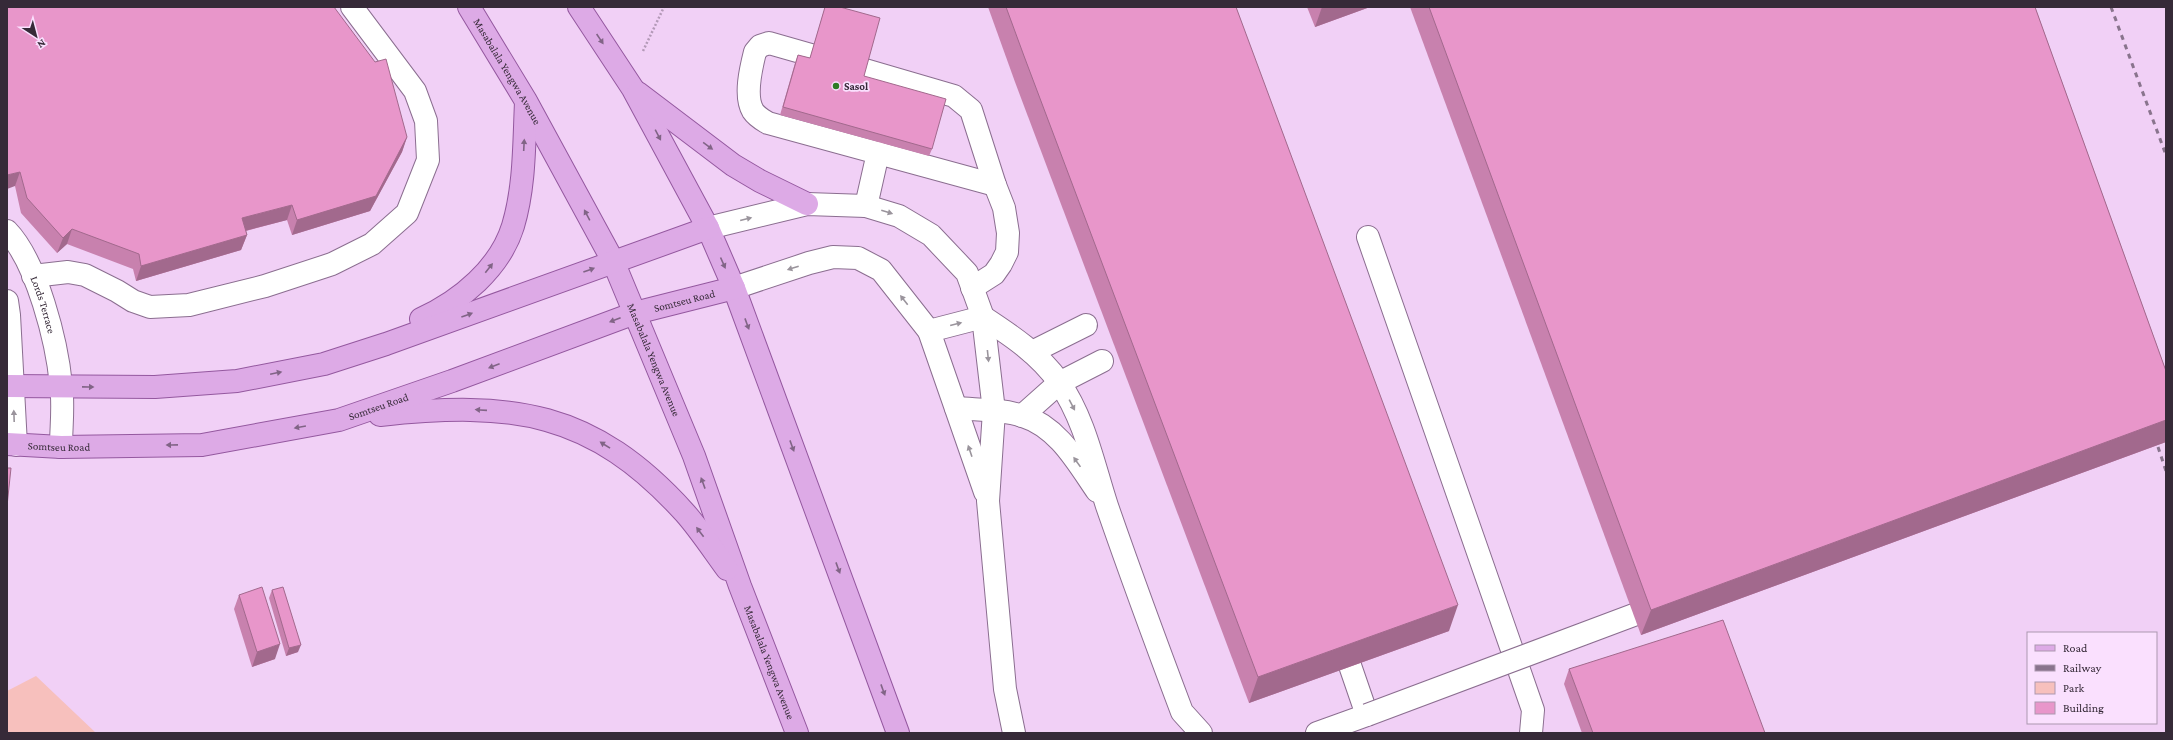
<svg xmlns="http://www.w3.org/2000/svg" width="2173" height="740" font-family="'Crimson Pro',serif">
	<rect width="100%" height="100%" fill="#f1d0f6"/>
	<path fill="#f7c0bd" d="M 36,676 L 96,733 L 7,733 L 7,691 Z"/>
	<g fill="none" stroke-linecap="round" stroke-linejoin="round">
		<g stroke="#8b6e90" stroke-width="24">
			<g id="minor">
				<path d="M 811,55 L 769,43 L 760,46 L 755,52 C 751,68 744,96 753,111 C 757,117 763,120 768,123 L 995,185"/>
				<path d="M 865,70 L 954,96 L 971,110 L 995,185 L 1004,208 L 1008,233 L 1007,252 L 1001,264 L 994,274 L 972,288"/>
				<path d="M 866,206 L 878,153"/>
				<path d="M 708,228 L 807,204 L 866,206 L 899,216 L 931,235 L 967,273 L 983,317 L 994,411 L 988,501 L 1005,689 L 1014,733"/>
				<path id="s1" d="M 7,231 C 37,262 57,342 61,385 C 64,405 61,427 61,447"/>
				<path d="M 1368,237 L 1533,710 L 1531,733"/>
				<path d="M 33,276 L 68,272 L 85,275 L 117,291 L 133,301 L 150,307 L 189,305 L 265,286 L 332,264 L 372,244 L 407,213 L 428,160 L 426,121 L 415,91 L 352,7"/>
				<path d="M 734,288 L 809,263 L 833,257 L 858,258 L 881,270 L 929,331 L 985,492"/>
				<path d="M 7,301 L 9,315 L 16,445"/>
				<path d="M 929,331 L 983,317 C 1012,336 1039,354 1059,382 C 1085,420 1093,463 1107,506 C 1131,575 1156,643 1182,712 L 1201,733"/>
				<path d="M 1032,352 L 1086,325"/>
				<path d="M 956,408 C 977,410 1002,409 1023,416 C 1058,427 1077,462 1097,491"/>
				<path d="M 1022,416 L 1059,383 L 1102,361"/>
				<path d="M 1317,733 L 1367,715 L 1345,651"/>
			</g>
		</g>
		<g stroke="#94589f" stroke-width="24">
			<g id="major">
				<path id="s2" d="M 469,7 L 526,101 L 613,261 L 694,456 L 740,586 L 797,733"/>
				<path d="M 579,7 L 633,89 L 708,228 L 734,288 L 898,733"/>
				<path d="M 638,93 L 733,165 L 760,181 L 807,204"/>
				<path d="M 421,319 C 461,301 500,268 513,226 C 525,186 524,143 526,102"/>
				<path d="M 7,386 L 155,387 L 237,381 L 324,364 L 386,344 L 708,228"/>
				<path d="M 380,415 C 512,401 592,410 685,513 C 700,530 713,550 727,569"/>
				<path id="s3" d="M 7,444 L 61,447 L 202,445 L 339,420 L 452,381 L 635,313 L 734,288"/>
			</g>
		</g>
		<path stroke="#b399b7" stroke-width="2.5" stroke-dasharray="2 2" stroke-linecap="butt" d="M 643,51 L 664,7"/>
		<use href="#minor" stroke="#fff" stroke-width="22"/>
		<use href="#major" stroke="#ddaae6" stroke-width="22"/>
		<g stroke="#89748d" stroke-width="3" stroke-dasharray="5 5" stroke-linecap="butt">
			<path d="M 2111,7 L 2166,155"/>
			<path d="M 2158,447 L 2166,471"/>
		</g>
		<g stroke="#8b6e90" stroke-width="24" stroke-linecap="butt">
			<path id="minor-bridge" d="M 1367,715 L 1639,613"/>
		</g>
		<use href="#minor-bridge" stroke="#fff" stroke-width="22"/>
	</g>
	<g fill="#c881ae">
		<path d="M 7,7 L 407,137 L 402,152 L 370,211 L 292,235 L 287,220 L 246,231 L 247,235 L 241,250 L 136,281 L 133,269 L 67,244 L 57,253 L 21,213 L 15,186 Z"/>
		<path d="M 825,7 L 864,76 L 932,149 L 929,156 L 780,115 L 795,63 L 798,55 L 810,58 Z"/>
		<path d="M 988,7 L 1236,7 L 1449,631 L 1249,703 L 1015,82 Z"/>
		<path d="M 1307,7 L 1370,7 L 1315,27 Z"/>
		<path d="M 1410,7 L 2035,7 L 2166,371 L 2166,442 L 1641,635 Z"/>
		<path d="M 272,590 L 298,652 L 286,656 L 269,598 Z"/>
		<path d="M 239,595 L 275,659 L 252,667 L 234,609 Z"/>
		<path d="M 1569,669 L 1765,733 L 1582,733 L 1564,684 Z"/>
	</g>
	<g fill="#a2698d">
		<path d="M 1322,7 L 1370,7 L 1315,27 Z"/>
		<path d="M 407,137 L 402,152 L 370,211 L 292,235 L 297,220 Z"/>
		<path d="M 20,172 L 15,186 L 7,189 L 7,175 Z"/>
		<path d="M 292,205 L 287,220 L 237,233 L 242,218 Z"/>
		<path d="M 72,229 L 67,244 L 57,253 L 63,238 Z"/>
		<path d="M 247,235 L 241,250 L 136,281 L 141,266 Z"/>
		<path d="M 2166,420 L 2166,442 L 1641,635 L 1651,610 Z"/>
		<path d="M 1458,605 L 1449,631 L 1249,703 L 1258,677 Z"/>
		<path d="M 280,644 L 275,659 L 252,667 L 257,652 Z"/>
		<path d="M 301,645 L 298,652 L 286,656 L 289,648 Z"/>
	</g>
	<g fill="#e896ca" stroke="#a2698d">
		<path d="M 7,7 L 334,7 L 375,62 L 386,59 L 407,137 L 376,196 L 297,220 L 292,205 L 242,218 L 247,235 L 141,266 L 139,254 L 72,229 L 63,238 L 27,198 L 20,172 L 7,175 Z"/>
		<path d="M 825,7 L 840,7 L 880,18 L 864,76 L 946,99 L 932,149 L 783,107 L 798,55 L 810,58 Z"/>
		<path d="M 1006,7 L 1236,7 L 1458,605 L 1258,677 L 1024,56 Z"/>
		<path d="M 1429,7 L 2035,7 L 2166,371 L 2166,420 L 1651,610 Z"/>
		<path d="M 7,468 L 11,468 L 7,506 Z"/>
		<path d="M 262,587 L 280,644 L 257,652 L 239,595 Z"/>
		<path d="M 283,587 L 301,645 L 289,648 L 272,590 Z"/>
		<path d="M 1723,620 L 1765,733 L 1593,733 L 1569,669 Z"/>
	</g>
	<defs><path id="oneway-solid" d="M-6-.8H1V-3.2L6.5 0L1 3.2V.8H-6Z"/></defs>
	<g fill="#816486">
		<use href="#oneway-solid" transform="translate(600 39) rotate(56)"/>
		<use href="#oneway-solid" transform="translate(658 135) rotate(62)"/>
		<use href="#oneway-solid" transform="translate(524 145) rotate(-87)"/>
		<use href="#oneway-solid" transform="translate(708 146) rotate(36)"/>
		<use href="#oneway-solid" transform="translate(587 215) rotate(-118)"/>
		<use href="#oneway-solid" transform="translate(723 263) rotate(66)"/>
		<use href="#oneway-solid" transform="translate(489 268) rotate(-52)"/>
		<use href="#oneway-solid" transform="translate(589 270) rotate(-20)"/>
		<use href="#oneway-solid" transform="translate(467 315) rotate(-20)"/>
		<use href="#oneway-solid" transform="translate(615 320) rotate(159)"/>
		<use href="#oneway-solid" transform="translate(747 324) rotate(70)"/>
		<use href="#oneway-solid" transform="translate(494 366) rotate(159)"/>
		<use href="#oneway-solid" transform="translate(276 373) rotate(-12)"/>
		<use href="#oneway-solid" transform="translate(88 387) rotate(1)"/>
		<use href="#oneway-solid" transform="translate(481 410) rotate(-176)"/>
		<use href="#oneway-solid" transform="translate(300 427) rotate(170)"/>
		<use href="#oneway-solid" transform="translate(172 445) rotate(179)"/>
		<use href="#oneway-solid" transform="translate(605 445) rotate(-148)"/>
		<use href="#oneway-solid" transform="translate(792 446) rotate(70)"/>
		<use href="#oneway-solid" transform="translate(703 483) rotate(-110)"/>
		<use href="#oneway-solid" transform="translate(700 532) rotate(-127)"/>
		<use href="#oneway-solid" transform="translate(838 568) rotate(70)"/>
		<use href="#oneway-solid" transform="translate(883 690) rotate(70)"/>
	</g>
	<g fill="#9a949c">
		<use href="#oneway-solid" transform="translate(887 212) rotate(17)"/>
		<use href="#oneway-solid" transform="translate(746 219) rotate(-14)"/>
		<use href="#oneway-solid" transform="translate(793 268) rotate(162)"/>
		<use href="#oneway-solid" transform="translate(904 300) rotate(-128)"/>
		<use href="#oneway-solid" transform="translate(956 324) rotate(-14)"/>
		<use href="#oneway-solid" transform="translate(988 356) rotate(84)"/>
		<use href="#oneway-solid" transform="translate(1072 405) rotate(62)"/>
		<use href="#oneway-solid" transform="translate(14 416) rotate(-92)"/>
		<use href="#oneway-solid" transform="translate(970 451) rotate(-109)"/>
		<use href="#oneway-solid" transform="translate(1077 462) rotate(-125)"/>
	</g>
	<circle fill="#2e7c25" stroke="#fae0fe" stroke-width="1.5" cx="836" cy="86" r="4"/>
	<g text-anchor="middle" stroke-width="3.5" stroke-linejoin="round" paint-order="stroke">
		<g font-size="11" fill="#362a38" stroke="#fae0fe">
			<text dy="4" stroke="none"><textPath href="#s2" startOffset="75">Masabalala Yengwa Avenue</textPath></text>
			<text dy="4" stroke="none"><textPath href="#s3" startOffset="700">Somtseu Road</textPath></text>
			<text dy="4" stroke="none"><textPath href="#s1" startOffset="83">Lords Terrace</textPath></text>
			<text dy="4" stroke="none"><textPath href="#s2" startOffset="399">Masabalala Yengwa Avenue</textPath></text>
			<text dy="4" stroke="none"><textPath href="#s3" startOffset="376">Somtseu Road</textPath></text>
			<text dy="4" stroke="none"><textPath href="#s3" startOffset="52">Somtseu Road</textPath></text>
			<text dy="4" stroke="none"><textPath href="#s2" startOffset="723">Masabalala Yengwa Avenue</textPath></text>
		</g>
		<g font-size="11" font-weight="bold" fill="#362a38" stroke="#fae0fe" text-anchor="start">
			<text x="844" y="90">Sasol</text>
		</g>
	</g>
	<rect width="2173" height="740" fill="none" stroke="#362a38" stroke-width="16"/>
	<rect x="2027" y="632" width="130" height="92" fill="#fae0fe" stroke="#ac97af"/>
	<rect x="2035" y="645" width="20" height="6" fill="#ddaae6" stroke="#ac97af"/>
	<text x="2063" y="652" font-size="12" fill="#362a38">Road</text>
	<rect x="2035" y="665" width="20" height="6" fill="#89748d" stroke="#ac97af"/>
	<text x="2063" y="672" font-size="12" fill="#362a38">Railway</text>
	<rect x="2035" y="682" width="20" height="12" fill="#f7c0bd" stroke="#ac97af"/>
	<text x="2063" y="692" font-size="12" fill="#362a38">Park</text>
	<rect x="2035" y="702" width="20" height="12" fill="#e896ca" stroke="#ac97af"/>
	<text x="2063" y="712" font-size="12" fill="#362a38">Building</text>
	<g transform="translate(36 36) rotate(144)" stroke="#fae0fe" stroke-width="3" paint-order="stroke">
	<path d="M0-3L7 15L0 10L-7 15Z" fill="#362a38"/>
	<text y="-6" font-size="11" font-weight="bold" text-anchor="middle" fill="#362a38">N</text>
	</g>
</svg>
